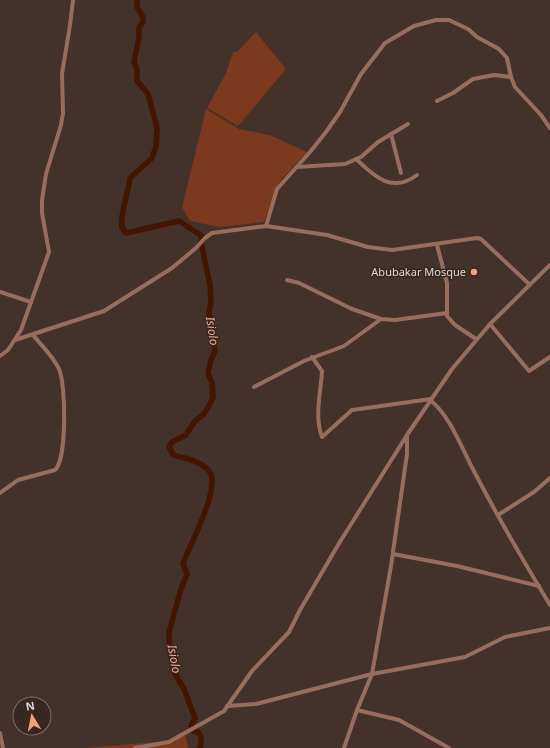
<svg xmlns="http://www.w3.org/2000/svg" width="550" height="748" font-family="'Noto Sans',sans-serif">
	<rect width="100%" height="100%" fill="#43312a"/>
	<g fill="#7b391d">
		<path d="M 256,32 L 286,69 L 238,126 L 207,108 L 226,73 L 233,52 L 238,51 Z"/>
		<path d="M 206,109 L 239,129 L 270,135 L 307,152 L 279,182 L 264,222 L 219,227 L 190,221 L 182,207 Z"/>
		<path d="M 182,732 L 185,732 L 188,748 L 86,748 L 167,741 Z"/>
	</g>
	<g fill="none" stroke-linecap="round" stroke-linejoin="round">
		<path stroke="#441602" stroke-width="5.5" d="M 137,0 L 137,7 L 143,17 L 143,22 L 139,28 L 139,37 L 134,62 L 137,69 L 137,81 L 148,94 L 157,128 L 156,146 L 152,158 L 130,178 C 128,195 120,211 122,228 L 126,233 L 179,221 L 202,236 L 201,242 L 210,285 L 211,303 L 209,311 L 215,351 L 211,360 L 208,373 L 212,383 L 213,398 L 204,414 L 195,421 L 186,435 L 172,442 L 169,447 L 173,455 C 185,458 201,461 209,471 C 222,486 190,545 183,563 L 187,574 L 181,589 L 169,632 L 170,651 L 174,672 L 184,689 L 195,718 L 191,726 L 193,731 L 198,732 L 201,736 L 201,745 L 199,748"/>
		<g stroke="#976e5e" stroke-width="4">
			<path d="M 437,101 L 453,93 L 473,79 L 494,75 L 511,77"/>
			<path d="M 391,134 L 401,173"/>
			<path d="M 356,159 C 374,176 392,194 417,175"/>
			<path d="M 297,167 L 345,164 L 361,157 L 378,142 L 408,124"/>
			<path d="M 266,226 L 277,189 L 310,152 L 326,132 L 340,112 L 361,74 L 385,43 L 414,26 L 436,20 L 449,20 L 468,29 L 477,37 L 499,49 L 507,58 L 511,77 L 515,87 L 541,115 L 550,128"/>
			<path d="M 437,245 L 447,283 L 447,316 L 455,325 L 476,339"/>
			<path d="M 287,280 L 299,283 L 352,309 L 381,319 L 395,320 L 447,313"/>
			<path d="M 0,292 L 31,302"/>
			<path d="M 490,324 L 529,371 L 550,357"/>
			<path d="M 15,340 L 104,311 L 172,268 L 196,248 L 205,238 L 212,233 L 266,226 L 327,235 L 368,247 L 392,250 L 477,238 L 481,239 L 530,285"/>
			<path d="M 0,356 L 8,350 L 21,330 L 49,252 L 42,213 L 42,200 L 46,174 L 61,125 L 63,113 L 62,74 L 70,25 L 73,0"/>
			<path d="M 312,357 L 322,371 C 321,392 314,416 322,437 L 352,410 L 431,399"/>
			<path d="M 254,387 L 304,361 L 344,346 L 381,319"/>
			<path d="M 430,400 C 451,416 463,452 476,475 C 499,519 524,562 550,605"/>
			<path d="M 407,435 L 407,454 L 391,566 L 372,674 L 357,710 L 399,720 L 449,748"/>
			<path d="M 0,493 L 18,480 L 55,470 C 67,460 66,384 59,369 C 53,356 41,345 33,335"/>
			<path d="M 498,515 L 534,492 L 550,478"/>
			<path d="M 393,554 L 457,566 L 539,586"/>
			<path d="M 227,706 L 256,704 L 372,674 L 465,657 L 505,637 L 550,628"/>
			<path d="M 0,733 L 3,748"/>
			<path d="M 135,748 L 169,742 L 224,711 L 252,671 L 289,632 L 300,610 L 338,545 L 407,435 L 452,369 L 490,324 L 550,265"/>
			<path d="M 344,748 L 357,710"/>
		</g>
	</g>
	<circle fill="#f2a07f" stroke="#382720" stroke-width="1.5" cx="474" cy="272" r="4"/>
	<g text-anchor="middle" stroke-width="3" stroke-linejoin="round" paint-order="stroke">
		<g font-size="11" fill="#e3d7d3" stroke="#382720" text-anchor="end">
			<text x="466" y="276">Abubakar Mosque</text>
		</g>
		<g font-size="12" font-style="italic" fill="#f7ae91" stroke="#382720">
			<text transform="translate(212 331) rotate(81)" y="4">Isiolo</text>
			<text transform="translate(174 659) rotate(80)" y="4">Isiolo</text>
		</g>
	</g>
	<g transform="translate(32 716) rotate(350)"><circle r="19" fill="#382720" stroke="#7c6d68"/>
	<path d="M0-3L7 15L0 10L-7 15Z" fill="#f2a07f"/>
	<text y="-6" font-size="11" font-weight="bold" text-anchor="middle" fill="#e3d7d3">N</text>
	</g>
</svg>
